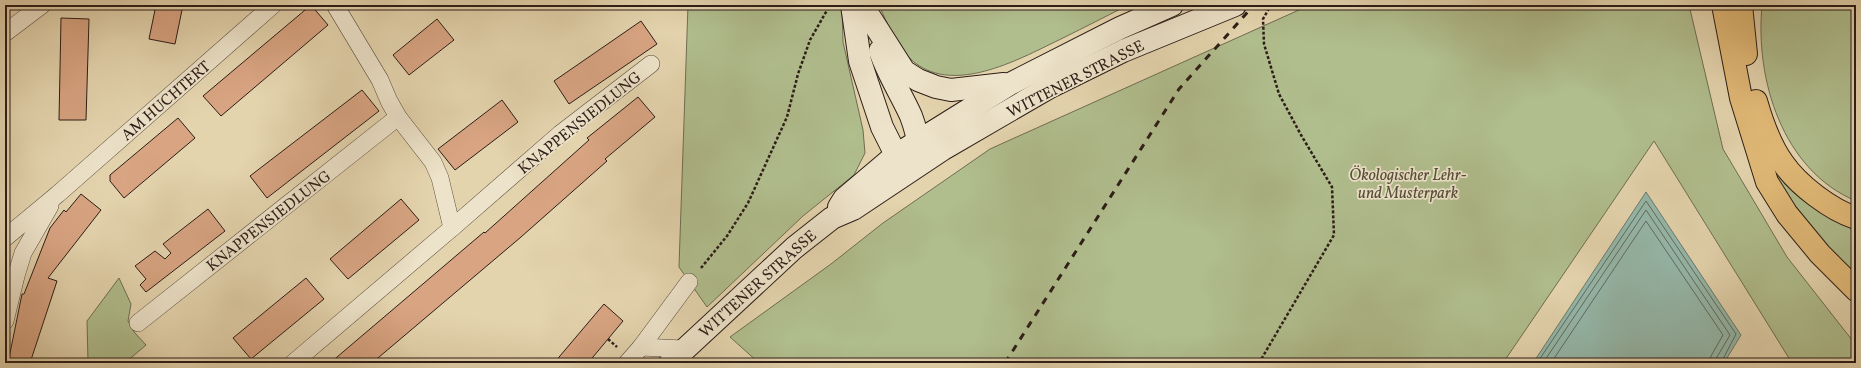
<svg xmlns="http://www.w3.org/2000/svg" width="1861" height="368" font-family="Vollkorn,serif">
	<rect width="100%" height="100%" fill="#e4d4ae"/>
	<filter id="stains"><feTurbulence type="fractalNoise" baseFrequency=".005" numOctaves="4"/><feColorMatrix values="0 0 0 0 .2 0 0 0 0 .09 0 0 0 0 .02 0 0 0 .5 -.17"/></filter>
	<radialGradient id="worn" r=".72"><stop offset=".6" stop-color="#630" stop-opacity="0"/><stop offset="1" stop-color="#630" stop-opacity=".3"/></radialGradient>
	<g fill="#b0bd8d" stroke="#6e6d52">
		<path d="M 688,5 L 842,5 L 843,42 L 863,130 L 865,153 L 854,175 L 803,216 L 707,307 L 679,267 Z"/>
		<path d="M 879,5 L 1128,5 C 1107,16 1085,27 1063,38 C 1023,57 956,96 914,62 C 898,50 887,23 879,5 Z"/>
		<path d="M 1310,5 L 1689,5 L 1723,149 L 1787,257 L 1856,345 L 1856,363 L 1792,363 L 1654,141 L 1503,363 L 759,363 L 730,337 L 831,264 L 883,223 L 990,149 Z"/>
		<path d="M 1762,5 L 1856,5 L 1856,201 C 1782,170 1755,79 1762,5 Z"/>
		<path d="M 1767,150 L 1856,225 L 1856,282 L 1783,196 Z"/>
		<path d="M 119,278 L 131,304 L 128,321 L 134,332 L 146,345 L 125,363 L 89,363 L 88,361 L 87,321 Z"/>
	</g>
	<path fill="#95b8aa" stroke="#6b7a6f" d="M 1646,192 L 1741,335 L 1724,363 L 1533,363 Z"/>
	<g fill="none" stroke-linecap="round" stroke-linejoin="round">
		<g stroke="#606a60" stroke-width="1">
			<path d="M 1537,363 L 1646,201 L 1736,334 L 1721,363"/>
			<path d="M 1543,363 L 1646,210 L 1730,335 L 1717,357 L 1716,363"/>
			<path d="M 1551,363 L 1646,221 L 1723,335 L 1711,356 L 1710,363"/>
		</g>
	</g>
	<g fill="#d8a482" stroke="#2c1d17">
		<path d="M 156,5 L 183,5 L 175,44 L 149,39 Z"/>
		<path d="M 311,5 L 328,25 L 221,116 L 203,96 Z"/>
		<path d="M 61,18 L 89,19 L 86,120 L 59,120 Z"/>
		<path d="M 437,19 L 454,40 L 409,75 L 393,55 Z"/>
		<path d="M 641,21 L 657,44 L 569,104 L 554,81 Z"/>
		<path d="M 362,90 L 379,111 L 267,198 L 250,176 Z"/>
		<path d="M 638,97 L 655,117 L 605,159 L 607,161 L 521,237 L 372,363 L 330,363 L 484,232 L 485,233 L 589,140 L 587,138 Z"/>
		<path d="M 502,100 L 518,122 L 455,170 L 438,149 Z"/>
		<path d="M 178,118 L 195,138 L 124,198 L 110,181 L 110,175 Z"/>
		<path d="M 81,194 L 101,210 L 48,278 L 57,281 L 30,363 L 8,363 L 22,294 L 24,294 L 50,228 L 64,210 L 66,212 Z"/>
		<path d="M 401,199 L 419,220 L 348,279 L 330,259 Z"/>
		<path d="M 208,209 L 225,231 L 146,292 L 140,285 L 146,279 L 135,266 L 155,251 L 165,259 L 171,253 L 163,244 Z"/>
		<path d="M 306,278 L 324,299 L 251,359 L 233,338 Z"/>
		<path d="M 604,304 L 623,321 L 588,363 L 554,363 Z"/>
	</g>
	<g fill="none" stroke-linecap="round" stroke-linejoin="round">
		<g stroke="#5a4b3d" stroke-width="18">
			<g id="street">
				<path d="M 5,33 L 42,5"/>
				<path d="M 452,228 L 560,134 L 651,64"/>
				<path d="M 5,238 L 58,194 L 273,5"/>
				<path d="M 5,321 L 16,276 L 23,253 L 50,206"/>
				<path d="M 138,323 L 398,117"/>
				<path d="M 641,347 L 683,349"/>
				<path d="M 293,363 L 452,228 L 440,178 L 433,162 L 398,117 L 389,101 L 380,80 L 335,5"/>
				<path d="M 627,363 L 641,347 L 689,282"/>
			</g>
		</g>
		<g stroke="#2c1d17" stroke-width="24">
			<g id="secondary">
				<path d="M 852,5 L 860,61 L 882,127 L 896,155 L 910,160"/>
				<path d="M 869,16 L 904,71 L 918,80 L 936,87 L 951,90 L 1004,84"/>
				<path d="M 880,51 C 888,74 901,94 911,116 C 916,129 919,143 921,156"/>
				<path d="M 839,207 L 844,199 L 896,155 L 1010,84 L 1120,28 L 1172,5"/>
				<path d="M 670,363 L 794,248 L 832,218 L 853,209 L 943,149 L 1048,88 L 1123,51 L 1235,5"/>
			</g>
		</g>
		<g stroke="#2c1d17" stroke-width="24">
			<g id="highway">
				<path d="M 1723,5 L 1741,98 L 1767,182 L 1787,214 L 1820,254 L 1856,290"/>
				<path d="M 1741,5 L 1746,54"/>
				<path d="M 1756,101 C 1762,122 1770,145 1783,163 C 1798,185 1831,210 1856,218"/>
			</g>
		</g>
		<g stroke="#2c1d17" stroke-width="2.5" stroke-dasharray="3 2" stroke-linecap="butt">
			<path d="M 701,268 L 727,236 L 748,203 L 787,117 L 798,74 L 810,40 L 830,5"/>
			<path d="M 608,339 L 617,347"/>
			<path d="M 1259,363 L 1334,235 L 1332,187 L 1301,135 L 1279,94 L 1264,44 L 1263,19 L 1271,5"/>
		</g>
		<use href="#street" stroke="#ede3ca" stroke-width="17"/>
		<use href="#secondary" stroke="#ede3ca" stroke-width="22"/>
		<use href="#highway" stroke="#e2ba77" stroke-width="22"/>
		<path stroke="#2c1d17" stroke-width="3" stroke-dasharray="7 7" stroke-linecap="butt" d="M 1005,363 L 1179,89 L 1254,5"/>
	</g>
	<g text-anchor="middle" stroke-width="3.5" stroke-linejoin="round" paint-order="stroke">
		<g font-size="16" fill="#2c1d17" stroke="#ede3ca">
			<text transform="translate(1075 78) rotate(-27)" y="6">WITTENER STRASSE</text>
			<text transform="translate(165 100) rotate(-41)" y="6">AM HUCHTERT</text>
			<text transform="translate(579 122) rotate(-39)" y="6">KNAPPENSIEDLUNG</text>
			<text transform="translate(268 220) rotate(-38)" y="6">KNAPPENSIEDLUNG</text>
			<text transform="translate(757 283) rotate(-42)" y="6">WITTENER STRASSE</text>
		</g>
		<g font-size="16" font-style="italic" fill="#544d3a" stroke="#ede3ca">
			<text x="1408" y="180">Ökologischer Lehr-<tspan x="1408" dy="18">und Musterpark</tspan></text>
		</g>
	</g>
	<rect width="1861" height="368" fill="none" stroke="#e4d4ae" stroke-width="20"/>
	<rect x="6" y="6" width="1849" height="356" fill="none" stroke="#2c1d17" stroke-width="2"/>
	<rect x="10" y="10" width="1841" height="348" fill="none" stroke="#2c1d17"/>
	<rect width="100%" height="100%" filter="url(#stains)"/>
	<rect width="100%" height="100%" fill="url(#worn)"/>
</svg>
